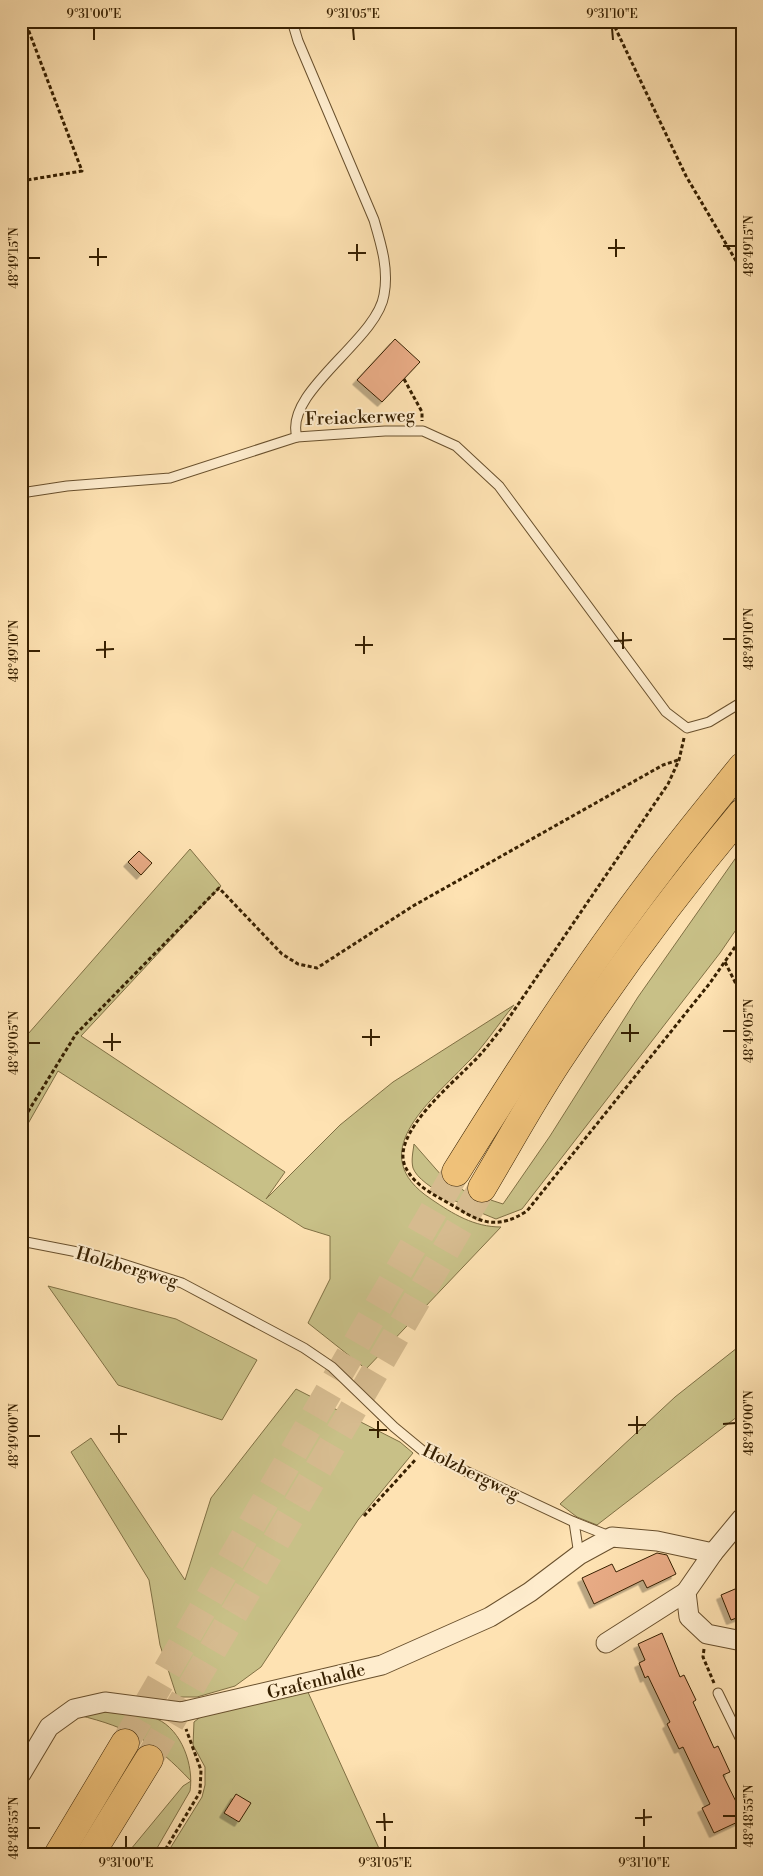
<svg xmlns="http://www.w3.org/2000/svg" width="763" height="1876" font-family="'Libre Bodoni',serif">
	<defs>
		<filter id="shadow"><feDropShadow dx="-4.5" dy="4.5" stdDeviation="0" flood-color="#0004"/></filter>
	</defs>
	<rect width="100%" height="100%" fill="#fee2b2"/>
	<filter id="stains"><feTurbulence type="fractalNoise" baseFrequency=".004" numOctaves="4"/><feColorMatrix values="0 0 0 0 .2 0 0 0 0 .09 0 0 0 0 .02 0 0 0 .5 -.17"/></filter>
	<radialGradient id="worn" r=".72"><stop offset=".6" stop-color="#630" stop-opacity="0"/><stop offset="1" stop-color="#630" stop-opacity=".3"/></radialGradient>
	<g fill="#c8c087" stroke="#807044">
		<path d="M 190,849 L 221,886 L 81,1036 L 285,1172 L 266,1199 L 340,1125 L 393,1082 L 514,1005 C 498,1024 484,1047 466,1064 C 429,1103 363,1154 431,1199 C 453,1214 474,1227 501,1227 L 366,1369 L 308,1323 L 330,1279 L 330,1236 L 304,1228 L 58,1071 L 21,1136 L 21,1042 Z"/>
		<path d="M 742,849 L 742,921 L 720,953 L 522,1209 L 496,1219 C 476,1211 420,1188 413,1168 C 411,1160 413,1152 414,1144 L 442,1176 L 466,1192 L 503,1204 L 550,1136 L 638,997 Z"/>
		<path d="M 48,1286 L 176,1319 L 257,1360 L 222,1420 L 118,1385 Z"/>
		<path d="M 742,1344 L 742,1413 L 597,1525 L 577,1517 L 560,1504 L 675,1397 Z"/>
		<path d="M 296,1389 L 400,1442 L 413,1453 L 358,1520 L 261,1667 L 235,1686 L 197,1697 L 177,1697 L 160,1645 L 149,1580 L 71,1452 L 91,1438 L 185,1580 L 211,1498 Z"/>
		<path d="M 307,1690 L 382,1855 L 166,1855 L 202,1797 L 205,1785 L 205,1767 L 193,1745 L 194,1722 L 203,1715 Z"/>
		<path d="M 107,1712 C 120,1714 146,1713 157,1719 C 182,1730 194,1766 190,1791 L 153,1855 L 126,1855 L 183,1786 L 191,1781 C 154,1742 131,1728 78,1715 Z"/>
	</g>
	<g fill="#e8ab85" stroke="#372001" filter="url(#shadow)">
		<path d="M 395,339 L 420,362 L 382,402 L 357,380 Z"/>
		<path d="M 139,851 L 152,863 L 141,875 L 128,862 Z"/>
		<path d="M 657,1553 L 667,1555 L 676,1574 L 647,1588 L 643,1580 L 594,1604 L 582,1578 L 612,1564 L 616,1572 Z"/>
		<path d="M 742,1586 L 742,1616 L 731,1620 L 721,1595 Z"/>
		<path d="M 662,1633 L 680,1677 L 684,1675 L 696,1700 L 693,1702 L 714,1748 L 718,1746 L 730,1772 L 723,1775 L 742,1814 L 742,1820 L 714,1833 L 702,1808 L 710,1804 L 683,1747 L 679,1749 L 667,1724 L 670,1722 L 648,1676 L 645,1678 L 639,1663 L 645,1660 L 638,1644 Z"/>
		<path d="M 236,1794 L 251,1803 L 239,1822 L 224,1813 Z"/>
	</g>
	<g fill="none" stroke-linecap="round" stroke-linejoin="round">
		<g stroke="#d6bb8f" stroke-width="28" stroke-dasharray="28 14" stroke-linecap="butt">
			<path d="M 125,1743 L 456,1172"/>
			<path d="M 149,1759 L 482,1188"/>
		</g>
		<g stroke="#69502d" stroke-width="11">
			<g id="lane">
				<path d="M 292,21 L 298,41 L 374,220 C 381,244 389,269 384,295 C 377,340 283,392 297,437"/>
				<path d="M 21,493 L 67,486 L 170,478 L 297,437 L 385,431 L 423,431 L 456,446 L 499,486 L 666,712 L 687,728 L 709,722 L 742,702"/>
				<path d="M 21,1241 L 98,1256 L 182,1283 L 304,1348 L 332,1367 L 394,1427 L 423,1451 L 574,1522 L 612,1537"/>
				<path d="M 574,1522 L 579,1555"/>
				<path d="M 718,1693 L 742,1742"/>
			</g>
		</g>
		<g stroke="#69502d" stroke-width="21">
			<g id="street">
				<path d="M 713,1553 L 686,1592 L 689,1617 L 707,1634 L 742,1641"/>
				<path d="M 606,1643 L 686,1592"/>
				<path d="M 21,1774 L 49,1727 L 74,1709 L 105,1702 L 181,1712 L 382,1665 L 490,1617 L 530,1592 L 579,1555 L 612,1537 L 657,1541 L 713,1553 L 742,1518"/>
			</g>
		</g>
		<g stroke="#372001" stroke-width="29">
			<g id="highway">
				<path d="M 456,1172 C 519,1071 584,969 657,874 C 684,838 713,803 742,767"/>
				<path d="M 482,1188 C 507,1146 531,1102 558,1061 C 615,975 676,892 742,813"/>
				<path d="M 58,1855 L 125,1743"/>
				<path d="M 90,1855 L 149,1759"/>
			</g>
		</g>
		<g stroke="#372001" stroke-width="3" stroke-dasharray="4 2.5" stroke-linecap="butt">
			<path d="M 612,21 L 686,176 L 742,271"/>
			<path d="M 21,181 L 82,171 L 25,21"/>
			<path d="M 404,379 L 422,412 L 422,421"/>
			<path d="M 684,738 L 679,760 L 668,784 L 502,1028 C 492,1040 483,1053 472,1063 C 452,1084 391,1134 405,1166 C 414,1187 439,1197 457,1208 C 484,1225 500,1228 527,1211 L 710,983 L 742,937"/>
			<path d="M 725,962 L 742,996"/>
			<path d="M 21,1123 L 76,1034 L 219,888 L 282,954 L 298,964 L 317,968 L 413,906 L 663,765 L 678,760"/>
			<path d="M 364,1516 L 416,1459"/>
			<path d="M 704,1649 L 703,1657 L 714,1683"/>
			<path d="M 162,1855 L 200,1792 L 201,1770 L 186,1729"/>
		</g>
		<use href="#lane" stroke="#feeccd" stroke-width="9"/>
		<use href="#street" stroke="#feeccd" stroke-width="19"/>
		<use href="#highway" stroke="#efc179" stroke-width="28"/>
	</g>
	<path fill="none" stroke="#372001" stroke-width="2" d="M 94,28 L 94,40M 353,28 L 354,40M 612,28 L 613,40M 616,239 L 616,257M 357,244 L 357,261M 723,246 L 736,246M 98,248 L 98,266M 608,248 L 625,248M 348,253 L 366,253M 89,257 L 107,257M 28,258 L 40,258M 623,632 L 623,649M 364,636 L 364,654M 723,639 L 736,639M 105,641 L 105,658M 614,641 L 632,640M 355,645 L 373,645M 96,650 L 114,649M 28,651 L 40,651M 630,1024 L 630,1042M 371,1029 L 371,1046M 723,1031 L 736,1031M 112,1033 L 112,1051M 621,1033 L 639,1033M 362,1037 L 380,1037M 103,1042 L 121,1042M 28,1043 L 40,1043M 637,1416 L 637,1434M 378,1421 L 378,1438M 723,1424 L 736,1423M 119,1425 L 119,1443M 628,1425 L 646,1425M 369,1430 L 387,1430M 110,1434 L 127,1434M 28,1436 L 40,1436M 644,1809 L 644,1826M 384,1813 L 385,1831M 723,1816 L 736,1816M 635,1818 L 652,1817M 376,1822 L 393,1822M 28,1828 L 40,1828M 126,1836 L 126,1848M 385,1836 L 385,1848M 644,1836 L 644,1848"/>
	<g text-anchor="middle" stroke-width="4" stroke-linejoin="round" paint-order="stroke">
		<g font-size="18" fill="#372001" stroke="#feeccd">
			<text transform="translate(360 417) rotate(-2)" y="6">Freiackerweg</text>
			<text transform="translate(127 1267) rotate(16)" y="6">Holzbergweg</text>
			<text transform="translate(471 1472) rotate(26)" y="6">Holzbergweg</text>
			<text transform="translate(316 1681) rotate(-14)" y="6">Grafenhalde</text>
		</g>
	</g>
	<rect width="763" height="1876" fill="none" stroke="#fee2b2" stroke-width="55"/>
	<rect x="28" y="28" width="708" height="1820" fill="none" stroke="#372001" stroke-width="2"/>
	<g font-size="12" text-anchor="middle" fill="#372001">
		<text x="94" y="18">9°31'00"E</text>
		<text x="353" y="18">9°31'05"E</text>
		<text x="612" y="18">9°31'10"E</text>
		<text transform="translate(749 246) rotate(-90)" y="4">48°49'15"N</text>
		<text transform="translate(14 258) rotate(-90)" y="4">48°49'15"N</text>
		<text transform="translate(749 639) rotate(-90)" y="4">48°49'10"N</text>
		<text transform="translate(14 651) rotate(-90)" y="4">48°49'10"N</text>
		<text transform="translate(749 1031) rotate(-90)" y="4">48°49'05"N</text>
		<text transform="translate(14 1043) rotate(-90)" y="4">48°49'05"N</text>
		<text transform="translate(749 1423) rotate(-90)" y="4">48°49'00"N</text>
		<text transform="translate(14 1436) rotate(-90)" y="4">48°49'00"N</text>
		<text transform="translate(749 1816) rotate(-90)" y="4">48°48'55"N</text>
		<text transform="translate(14 1828) rotate(-90)" y="4">48°48'55"N</text>
		<text x="126" y="1867">9°31'00"E</text>
		<text x="385" y="1867">9°31'05"E</text>
		<text x="644" y="1867">9°31'10"E</text>
	</g>
	<rect width="100%" height="100%" filter="url(#stains)"/>
	<rect width="100%" height="100%" fill="url(#worn)"/>
</svg>
